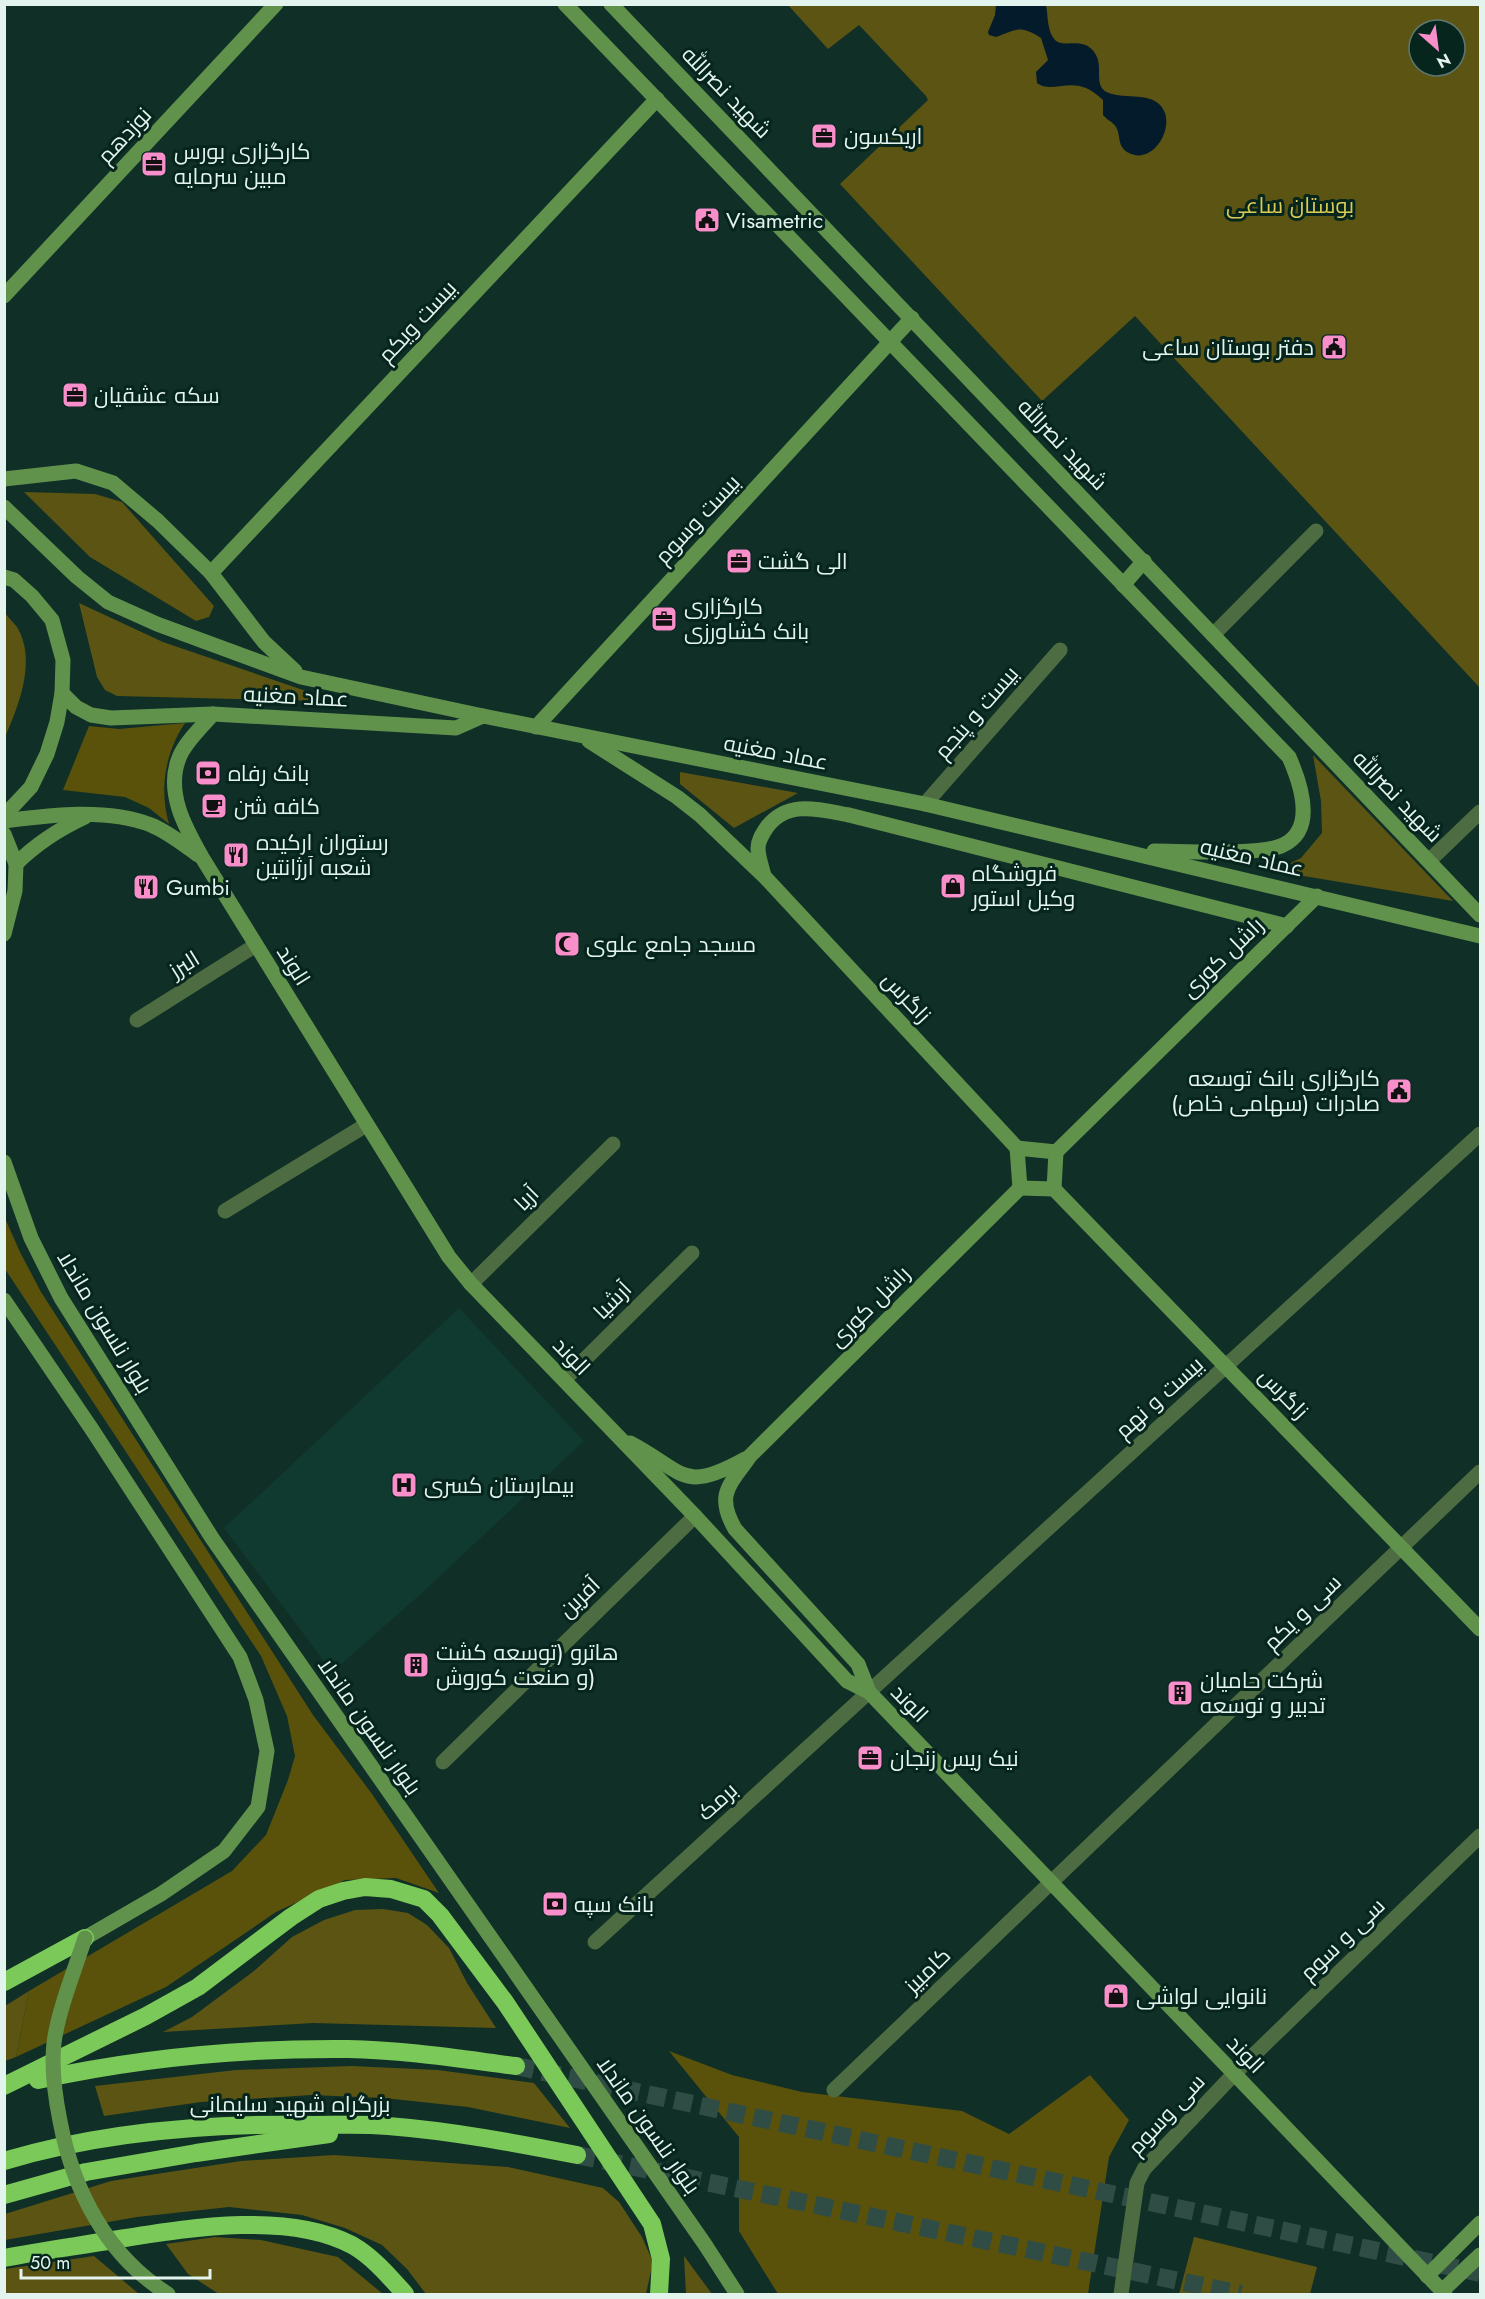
<svg xmlns="http://www.w3.org/2000/svg" width="1485" height="2299" font-family="Jost,Cairo,sans-serif">
	<rect width="100%" height="100%" fill="#102f27"/>
	<path fill="#103a2f" d="M 459,1308 L 584,1441 L 422,1593 L 332,1672 L 224,1528 Z"/>
	<g fill="#5c5413" fill-rule="evenodd">
		<path d="M 788,5 L 1480,5 L 1480,688 L 1135,316 L 1042,401 L 840,184 L 928,100 L 926,96 L 859,25 L 828,49 ZM 1419,30 L 1455,30 L 1455,66 L 1419,66 Z"/>
		<path d="M 24,492 L 95,494 L 122,502 L 214,606 L 209,617 L 196,621 L 90,557 Z"/>
		<path d="M 79,603 L 163,642 L 306,691 L 324,695 L 320,701 L 117,696 L 105,690 L 97,677 Z"/>
		<path d="M 5,613 C 8,617 13,622 17,627 C 37,660 19,705 5,737 Z"/>
		<path d="M 1313,755 L 1453,901 L 1274,871 L 1301,858 L 1322,833 L 1321,801 Z"/>
		<path d="M 680,772 L 798,793 L 734,828 L 680,784 Z"/>
		<path d="M 383,1909 L 408,1913 L 427,1925 L 449,1948 L 467,1983 L 496,2028 L 313,2023 L 163,2032 L 192,2017 L 254,1971 L 292,1937 L 324,1920 L 355,1910 Z"/>
		<path d="M 29,1991 L 16,2057 L 5,2061 L 5,2006 Z"/>
		<path d="M 352,2066 L 438,2070 L 534,2083 L 570,2128 L 468,2107 L 384,2098 L 311,2095 L 201,2102 L 104,2116 L 95,2086 L 236,2070 Z"/>
		<path d="M 334,2155 L 508,2167 L 603,2188 L 619,2202 L 642,2237 L 653,2262 L 646,2294 L 426,2294 L 407,2269 L 382,2245 L 345,2228 L 302,2215 L 229,2207 L 137,2217 L 5,2240 L 5,2214 L 111,2181 L 241,2161 Z"/>
		<path d="M 215,2237 L 261,2240 L 338,2257 L 383,2294 L 219,2294 L 188,2274 L 166,2244 Z"/>
		<path d="M 1194,2237 L 1317,2267 L 1310,2294 L 1179,2294 Z"/>
		<path d="M 94,2256 L 139,2294 L 5,2294 L 5,2269 Z"/>
		<path d="M 684,2256 L 712,2294 L 686,2294 Z"/>
	</g>
	<g fill="#5a520b">
		<path d="M 185,723 C 165,753 159,789 169,824 L 149,808 L 125,797 L 63,790 L 89,726 L 119,729 Z"/>
		<path d="M 4,1216 L 20,1252 L 41,1292 L 313,1715 L 372,1794 L 439,1893 L 396,1878 L 345,1880 L 276,1912 L 166,1987 L 16,2057 L 29,1991 L 232,1871 L 266,1835 L 288,1780 L 295,1756 L 287,1716 L 261,1656 L 5,1269 Z"/>
		<path d="M 669,2051 L 732,2075 L 802,2092 L 962,2111 L 1009,2134 L 1090,2075 L 1129,2120 L 1109,2157 L 1088,2294 L 778,2294 L 739,2231 L 739,2137 Z"/>
	</g>
	<path fill="#041b2b" d="M 996,5 L 1046,5 C 1048,15 1047,32 1055,40 C 1064,49 1085,35 1096,55 C 1104,69 1091,89 1112,94 C 1129,99 1157,91 1165,113 C 1172,134 1150,166 1127,152 C 1117,145 1121,136 1116,127 C 1113,122 1107,120 1103,115 L 1103,100 C 1074,71 1054,96 1037,83 L 1036,72 L 1048,60 L 1041,38 C 1020,25 1017,29 996,37 L 989,35 L 988,32 L 995,15 Z"/>
	<g fill="none" stroke-linecap="round" stroke-linejoin="round">
		<g stroke="#304d45" stroke-width="18" stroke-dasharray="18 9" stroke-linecap="butt">
			<path d="M 516,2066 L 1480,2273"/>
			<path d="M 577,2155 L 1241,2294"/>
		</g>
		<g stroke="#4e6c41" stroke-width="15">
			<path d="M 1213,635 L 1316,531"/>
			<path d="M 925,804 L 1060,650"/>
			<path d="M 1429,861 L 1480,812"/>
			<path d="M 137,1020 L 256,945"/>
			<path d="M 225,1211 L 366,1125"/>
			<path d="M 471,1284 L 613,1144"/>
			<path d="M 564,1380 L 692,1253"/>
			<path d="M 443,1762 L 695,1516"/>
			<path d="M 595,1942 L 1480,1134"/>
			<path d="M 834,2090 L 1480,1472"/>
			<path d="M 1121,2294 L 1137,2183 L 1144,2169 L 1234,2074 L 1480,1836"/>
		</g>
		<g stroke="#60924c" stroke-width="15">
			<path d="M 565,4 L 1289,757 C 1300,782 1317,829 1283,845 C 1261,856 1182,851 1154,851"/>
			<path d="M 611,4 L 1480,915"/>
			<path d="M 4,296 L 276,4"/>
			<path d="M 4,479 L 76,471 L 113,483 L 158,521 L 211,573 L 264,642 L 295,671"/>
			<path d="M 4,507 L 77,577 L 108,602 L 157,624 L 301,677 L 483,716 L 925,804 L 1480,936"/>
			<path d="M 211,573 L 657,99"/>
			<path d="M 4,577 L 14,580 L 32,596 L 52,620 L 63,660 L 62,693 L 57,722 L 47,754 L 31,787 L 4,816"/>
			<path d="M 1123,585 L 1144,561"/>
			<path d="M 62,693 L 76,707 L 91,715 L 111,718 L 213,714 L 456,728 L 483,716"/>
			<path d="M 213,714 C 202,727 185,742 179,758 C 165,793 186,829 203,859 L 449,1257 L 471,1284 L 695,1516 L 847,1681 L 869,1692 L 1445,2294"/>
			<path d="M 536,727 L 912,318"/>
			<path d="M 589,741 L 677,797 L 700,815 L 764,876 L 1017,1148"/>
			<path d="M 4,821 C 52,815 106,808 151,825 C 168,832 183,844 198,855"/>
			<path d="M 4,834 L 16,864 L 15,891 L 4,934"/>
			<path d="M 16,864 C 36,844 59,829 85,817"/>
			<path d="M 764,876 C 762,867 758,857 758,848 C 758,840 763,833 767,827 C 788,799 821,810 849,815 L 1287,926"/>
			<path d="M 1017,1148 L 1020,1188"/>
			<path d="M 1017,1148 L 1056,1152"/>
			<path d="M 1056,1152 L 1317,896"/>
			<path d="M 4,1162 L 31,1238 L 61,1298 L 212,1538 L 704,2243 L 737,2294"/>
			<path d="M 1020,1188 L 1054,1189"/>
			<path d="M 1054,1189 L 1480,1629"/>
			<path d="M 1054,1189 L 1056,1152"/>
			<path d="M 4,1300 L 91,1428 L 240,1657 L 256,1700 L 267,1751 L 258,1807 L 224,1851 L 161,1894 L 85,1938"/>
			<path d="M 630,1443 C 685,1472 682,1494 745,1459"/>
			<path d="M 869,1692 L 858,1664 L 735,1529 C 715,1494 730,1485 750,1456 L 1020,1188"/>
			<path d="M 1427,2276 L 1480,2223"/>
			<path d="M 1442,2291 L 1480,2255"/>
		</g>
		<g stroke="#7bc958" stroke-width="18">
			<path d="M 4,1982 L 85,1938"/>
			<path d="M 38,2080 C 139,2058 244,2048 348,2049 C 404,2050 461,2059 516,2066"/>
			<path d="M 4,2086 L 146,2016 L 198,1987 L 291,1917 L 319,1899 L 343,1891 L 365,1887 L 391,1889 L 424,1899 L 440,1915 L 505,2002 L 652,2224 L 661,2259 L 659,2294"/>
			<path d="M 4,2161 C 105,2131 211,2123 315,2125 C 340,2125 364,2124 388,2126 C 452,2131 515,2143 577,2155"/>
			<path d="M 4,2195 L 86,2172 L 196,2153 L 329,2134"/>
			<path d="M 4,2258 C 40,2251 77,2246 113,2240 C 183,2229 286,2210 352,2245 C 373,2257 389,2276 405,2294"/>
		</g>
		<path stroke="#60924c" stroke-width="15" d="M 85,1938 C 75,1969 58,2011 54,2043 C 51,2069 55,2096 60,2121 C 73,2190 107,2256 168,2294"/>
	</g>
	<defs>
		<g id="office-square" transform="scale(1.35)"><rect x="-9" y="-9" width="18" height="18" rx="4" fill="#f98fca" stroke="#06251d"/><path d="M-6-3h4V-5.5h4V-3h4V5H-6ZM-1-4.5V-3h2v-1.5ZM-6 0V1H6V0Z" fill="#111"/></g>
		<g id="civic-square" transform="scale(1.35)"><rect x="-9" y="-9" width="18" height="18" rx="4" fill="#f98fca" stroke="#06251d"/><path d="M-.6-6.5H3V-4.5H.6V-3L4-1V1h2V6H-6V1h2V-1L-.6-3ZM-1.2 2.5V6h2.4V2.5Z" fill="#111"/></g>
		<g id="bank-square" transform="scale(1.35)"><rect x="-9" y="-9" width="18" height="18" rx="4" fill="#f98fca" stroke="#06251d"/><path d="M-6-4H6V4H-6ZM0-2.3a2.3 2.3 0 1 0 0 4.6a2.3 2.3 0 1 0 0-4.6Z" fill="#111"/></g>
		<g id="cafe-square" transform="scale(1.35)"><rect x="-9" y="-9" width="18" height="18" rx="4" fill="#f98fca" stroke="#06251d"/><path d="M-5.5-4.5H6V0H3Q3 3.5 0 3.5H-2.5Q-5.5 3.5-5.5 0ZM3-3.2v2h1.7v-2ZM-6 4.5H4V6H-6Z" fill="#111"/></g>
		<g id="restaurant-square" transform="scale(1.35)"><rect x="-9" y="-9" width="18" height="18" rx="4" fill="#f98fca" stroke="#06251d"/><path d="M-5-6h1v4h1v-4h1v4h1v-4h1v5L-1.5 .5V6h-2V.5L-5-1ZM5-6V6H3V1.5H1.5Q1.5-4 5-6Z" fill="#111"/></g>
		<g id="shop-square" transform="scale(1.35)"><rect x="-9" y="-9" width="18" height="18" rx="4" fill="#f98fca" stroke="#06251d"/><path d="M-5-2.5h2.3a2.7 3.5 0 0 1 5.4 0H5L5.5 6h-11ZM-1.5-2.5h3a1.5 2.3 0 0 0-3 0Z" fill="#111"/></g>
		<g id="mosque-square" transform="scale(1.35)"><rect x="-9" y="-9" width="18" height="18" rx="4" fill="#f98fca" stroke="#06251d"/><path d="M3.5-4.9A6 6 0 1 0 3.5 4.9A5 5 0 1 1 3.5-4.9Z" fill="#111"/></g>
		<g id="hospital-square" transform="scale(1.35)"><rect x="-9" y="-9" width="18" height="18" rx="4" fill="#f98fca" stroke="#06251d"/><path d="M-5-5h3v3.5h4V-5h3V5h-3V1.5h-4V5h-3Z" fill="#111"/></g>
		<g id="building-square" transform="scale(1.35)"><rect x="-9" y="-9" width="18" height="18" rx="4" fill="#f98fca" stroke="#06251d"/><path d="M-4-6H4V6H1V3H-1V6H-4ZM-2.5-4.3h1.7v1.8h-1.7ZM.8-4.3h1.7v1.8H.8ZM-2.5-1h1.7V.8h-1.7ZM.8-1h1.7V.8H.8Z" fill="#111"/></g>
	</defs>
	<g fill-rule="evenodd">
		<use href="#office-square" x="824" y="136"/>
		<use href="#office-square" x="154" y="164"/>
		<use href="#civic-square" x="707" y="220"/>
		<use href="#civic-square" x="1334" y="347"/>
		<use href="#office-square" x="75" y="395"/>
		<use href="#office-square" x="739" y="561"/>
		<use href="#office-square" x="664" y="619"/>
		<use href="#bank-square" x="208" y="773"/>
		<use href="#cafe-square" x="214" y="806"/>
		<use href="#restaurant-square" x="236" y="855"/>
		<use href="#shop-square" x="953" y="886"/>
		<use href="#restaurant-square" x="146" y="887"/>
		<use href="#mosque-square" x="567" y="944"/>
		<use href="#civic-square" x="1399" y="1091"/>
		<use href="#hospital-square" x="404" y="1485"/>
		<use href="#building-square" x="416" y="1665"/>
		<use href="#building-square" x="1180" y="1693"/>
		<use href="#office-square" x="870" y="1758"/>
		<use href="#bank-square" x="555" y="1904"/>
		<use href="#shop-square" x="1116" y="1996"/>
	</g>
	<g text-anchor="middle" stroke-width="6" stroke-linejoin="round" paint-order="stroke">
		<g font-size="22" fill="#e3f4ee" stroke="#06251d">
			<text transform="translate(727 92) rotate(46)" y="8">شهید نصرالله</text>
			<text transform="translate(124 135) rotate(-47)" y="8">نوزدهم</text>
			<text transform="translate(417 321) rotate(-47)" y="8">بیست ویکم</text>
			<text transform="translate(1063 444) rotate(46)" y="8">شهید نصرالله</text>
			<text transform="translate(697 519) rotate(-47)" y="8">بیست وسوم</text>
			<text transform="translate(296 696) rotate(3)" y="8">عماد مغنیه</text>
			<text transform="translate(976 712) rotate(-49)" y="8">بیست و پنجم</text>
			<text transform="translate(776 752) rotate(11)" y="8">عماد مغنیه</text>
			<text transform="translate(1398 796) rotate(46)" y="8">شهید نصرالله</text>
			<text transform="translate(1252 857) rotate(13)" y="8">عماد مغنیه</text>
			<text transform="translate(1222 957) rotate(-44)" y="8">راشل کوری</text>
			<text transform="translate(184 964) rotate(-32)" y="8">البرز</text>
			<text transform="translate(294 965) rotate(58)" y="8">الوند</text>
			<text transform="translate(907 997) rotate(47)" y="8">زاگرس</text>
			<text transform="translate(526 1198) rotate(-45)" y="8">آریا</text>
			<text transform="translate(612 1300) rotate(-45)" y="8">آرشیا</text>
			<text transform="translate(869 1306) rotate(-45)" y="8">راشل کوری</text>
			<text transform="translate(105 1322) rotate(59)" y="8">بلوار نلسون ماندلا</text>
			<text transform="translate(572 1356) rotate(46)" y="8">الوند</text>
			<text transform="translate(1284 1393) rotate(46)" y="8">زاگرس</text>
			<text transform="translate(1159 1397) rotate(-42)" y="8">بیست و نهم</text>
			<text transform="translate(579 1597) rotate(-44)" y="8">آفرین</text>
			<text transform="translate(1302 1612) rotate(-44)" y="8">سی و یکم</text>
			<text transform="translate(910 1703) rotate(46)" y="8">الوند</text>
			<text transform="translate(370 1726) rotate(55)" y="8">بلوار نلسون ماندلا</text>
			<text transform="translate(717 1801) rotate(-42)" y="8">برمک</text>
			<text transform="translate(1342 1939) rotate(-44)" y="8">سی و سوم</text>
			<text transform="translate(927 1970) rotate(-44)" y="8">کامبیز</text>
			<text transform="translate(1246 2054) rotate(46)" y="8">الوند</text>
			<text x="290" y="2112">بزرگراه شهید سلیمانی</text>
			<text transform="translate(1166 2114) rotate(-47)" y="8">سی وسوم</text>
			<text transform="translate(649 2125) rotate(55)" y="8">بلوار نلسون ماندلا</text>
		</g>
		<g font-size="22" fill="#e3f4ee" stroke="#06251d" text-anchor="start">
			<text x="844" y="144">اریکسون</text>
			<text x="174" y="159">کارگزاری بورس<tspan x="174" dy="25">مبین سرمایه</tspan></text>
			<text x="726" y="228">Visametric</text>
			<text x="1314" y="355" text-anchor="end">دفتر بوستان ساعی</text>
			<text x="94" y="403">سکه عشقیان</text>
			<text x="758" y="569">الی گشت</text>
			<text x="684" y="614">کارگزاری<tspan x="684" dy="25">بانک کشاورزی</tspan></text>
			<text x="228" y="781">بانک رفاه</text>
			<text x="234" y="814">کافه شن</text>
			<text x="256" y="850">رستوران ارکیده<tspan x="256" dy="25">شعبه آرژانتین</tspan></text>
			<text x="972" y="881">فروشگاه<tspan x="972" dy="25">وکیل استور</tspan></text>
			<text x="166" y="895">Gumbi</text>
			<text x="586" y="952">مسجد جامع علوی</text>
			<text x="1380" y="1086" text-anchor="end">کارگزاری بانک توسعه<tspan x="1380" dy="25">صادرات (سهامی خاص)</tspan></text>
			<text x="424" y="1493">بیمارستان کسری</text>
			<text x="436" y="1660">هاترو (توسعه کشت<tspan x="436" dy="25">و صنعت کوروش)</tspan></text>
			<text x="1200" y="1688">شرکت حامیان<tspan x="1200" dy="25">تدبیر و توسعه</tspan></text>
			<text x="890" y="1766">نیک ریس زنجان</text>
			<text x="574" y="1912">بانک سپه</text>
			<text x="1136" y="2004">نانوایی لواشی</text>
		</g>
		<g font-size="22" fill="#d9ca56" stroke="#06251d">
			<text x="1290" y="213">بوستان ساعی</text>
		</g>
	</g>
	<rect width="1485" height="2299" fill="none" stroke="#e3f4ee" stroke-width="12"/>
	<g transform="translate(1437 48) rotate(152)"><circle r="28" fill="#06251d" stroke="#5e7871" stroke-width="1.5"/>
	<path d="M0-4.5L10 22L0 15L-10 22Z" fill="#f98fca"/>
	<text y="-9" font-size="16" font-weight="bold" text-anchor="middle" fill="#e3f4ee">N</text>
	</g>
	<path d="M21 2269v9h189v-9" fill="none" stroke="#e3f4ee" stroke-width="3"/>
	<text x="30" y="2269" font-size="18" fill="#e3f4ee" stroke="#06251d" stroke-width="4.5" paint-order="stroke">50 m</text>
</svg>
